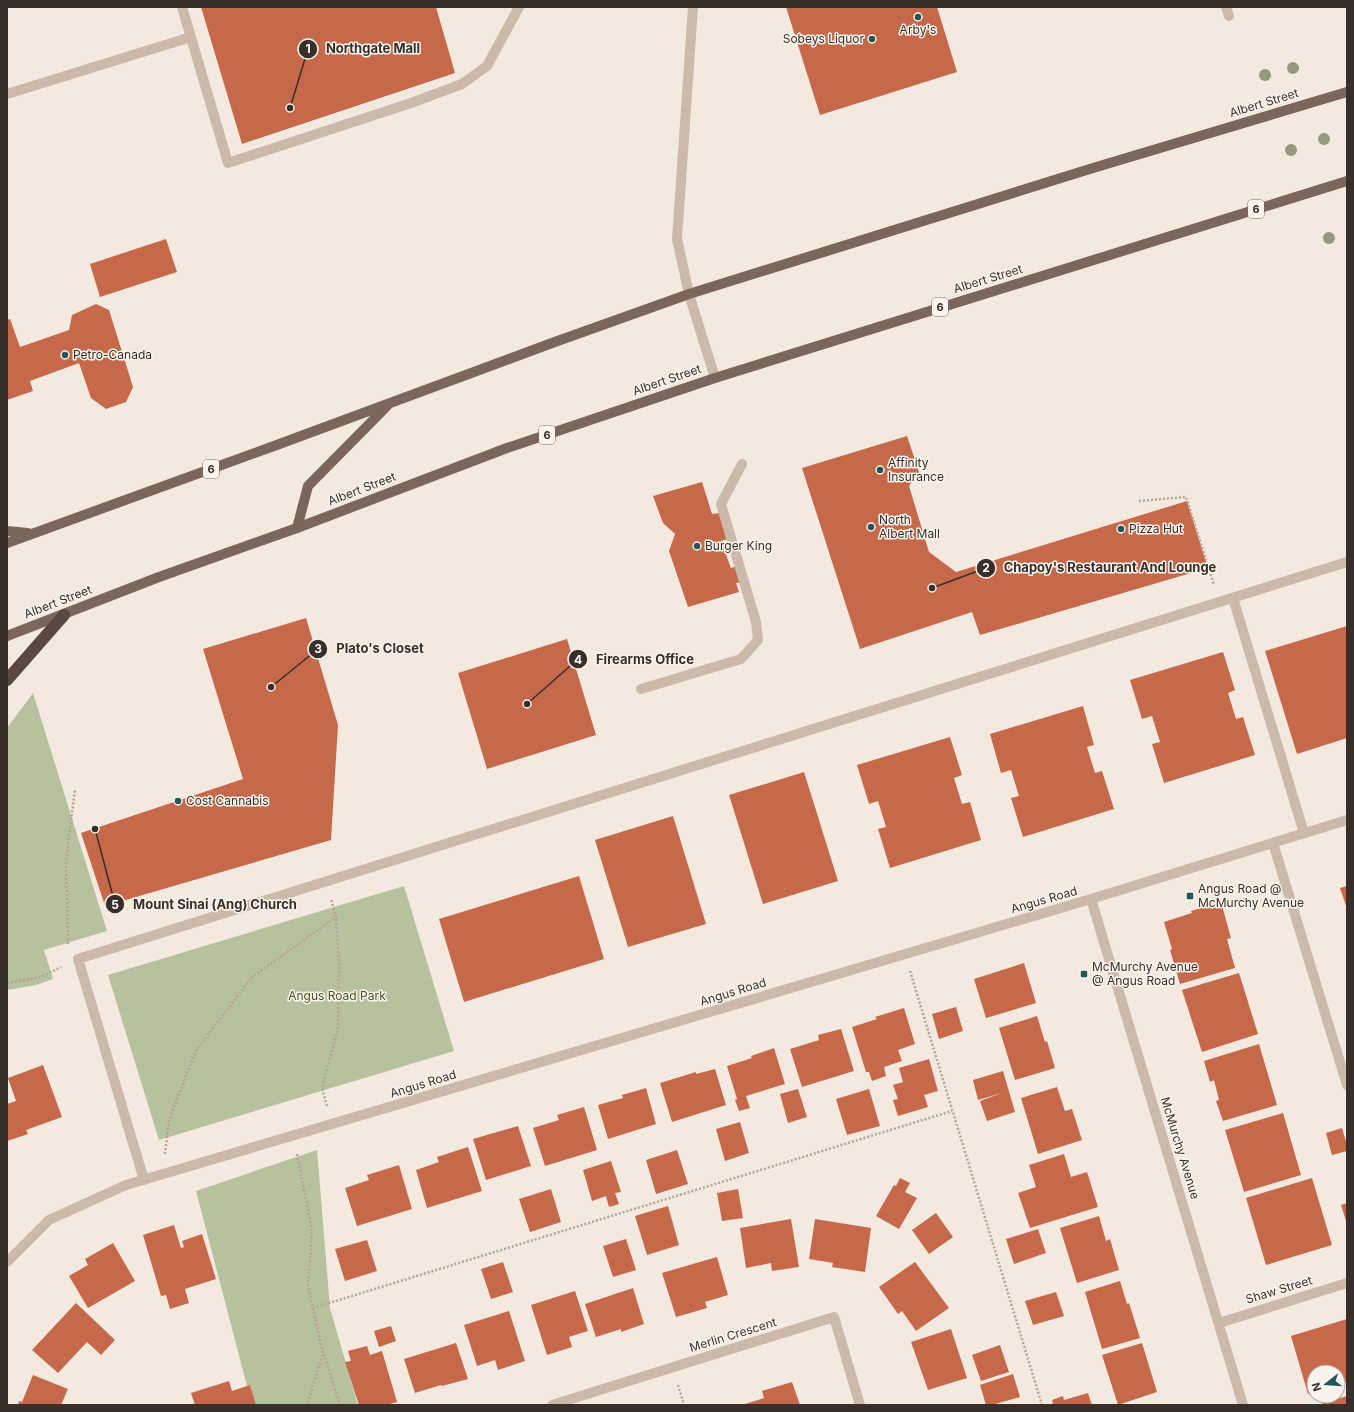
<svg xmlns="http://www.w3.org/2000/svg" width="1354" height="1412" font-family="Inter,sans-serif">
	<rect width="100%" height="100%" fill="#f3e9df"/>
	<g fill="#b6c29e">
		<path d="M 33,693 L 107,931 L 44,950 L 53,979 L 36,985 L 7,990 L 7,728 Z"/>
		<path d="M 404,886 L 454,1051 L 159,1140 L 108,975 Z"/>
		<path d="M 317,1150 L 330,1308 L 358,1405 L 252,1405 L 196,1191 Z"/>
	</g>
	<g fill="#c6684a">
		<path d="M 201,7 L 436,7 L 455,73 L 242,144 Z"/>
		<path d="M 786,7 L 937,7 L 957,72 L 820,115 Z"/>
		<path d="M 166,239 L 177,272 L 100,297 L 90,264 Z"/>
		<path d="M 96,304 L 109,310 L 133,387 L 126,402 L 106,409 L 91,398 L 79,363 L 30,381 L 33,391 L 7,400 L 7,320 L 10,319 L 20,347 L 69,330 L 72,315 Z"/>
		<path d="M 907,436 L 919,472 L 909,486 L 929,552 L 956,572 L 1187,501 L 1208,568 L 980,635 L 972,612 L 860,649 L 802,468 Z"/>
		<path d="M 702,482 L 712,514 L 720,513 L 727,539 L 721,541 L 731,568 L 738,566 L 742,582 L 736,583 L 739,592 L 688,607 L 669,551 L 675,534 L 663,523 L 653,496 Z"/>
		<path d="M 306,618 L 338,725 L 331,840 L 105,906 L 81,833 L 243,779 L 203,649 Z"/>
		<path d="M 1347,626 L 1347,738 L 1297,754 L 1265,651 Z"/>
		<path d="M 567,639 L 596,735 L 487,769 L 458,673 Z"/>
		<path d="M 1223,652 L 1235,690 L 1228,693 L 1236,719 L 1243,717 L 1255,755 L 1164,783 L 1152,744 L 1160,742 L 1152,716 L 1142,719 L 1130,680 Z"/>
		<path d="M 1083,706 L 1094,745 L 1087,747 L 1095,773 L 1102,771 L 1114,809 L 1023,837 L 1011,798 L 1019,796 L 1011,770 L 1001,773 L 990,734 Z"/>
		<path d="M 950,737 L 962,775 L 954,778 L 962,804 L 970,802 L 981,840 L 890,868 L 878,829 L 886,827 L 878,801 L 869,804 L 857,765 Z"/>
		<path d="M 804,772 L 838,881 L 763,904 L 729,795 Z"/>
		<path d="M 673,816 L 706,924 L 628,947 L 595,840 Z"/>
		<path d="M 579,876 L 604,959 L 464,1002 L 439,919 Z"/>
		<path d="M 1347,886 L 1347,909 L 1340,888 Z"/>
		<path d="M 1221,902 L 1231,938 L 1227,939 L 1235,968 L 1180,984 L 1170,950 L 1172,949 L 1164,922 L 1192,913 L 1191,911 Z"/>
		<path d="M 1024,963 L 1036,1003 L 986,1018 L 974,979 Z"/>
		<path d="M 1239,973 L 1258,1034 L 1202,1052 L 1182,990 Z"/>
		<path d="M 956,1007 L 963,1031 L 939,1039 L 932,1014 Z"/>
		<path d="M 904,1008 L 915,1044 L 898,1050 L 902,1061 L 884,1067 L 886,1076 L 872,1081 L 869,1072 L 866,1072 L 852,1027 L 877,1019 L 875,1017 Z"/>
		<path d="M 1037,1016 L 1045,1042 L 1047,1041 L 1055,1068 L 1015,1080 L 999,1028 Z"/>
		<path d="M 841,1029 L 854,1071 L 802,1087 L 790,1049 L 819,1040 L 818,1035 Z"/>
		<path d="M 1259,1044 L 1277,1105 L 1223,1121 L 1216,1101 L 1219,1100 L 1214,1080 L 1210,1082 L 1204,1061 Z"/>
		<path d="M 774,1048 L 785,1084 L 746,1096 L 750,1108 L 739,1111 L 735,1100 L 737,1099 L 727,1066 L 752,1058 L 751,1056 Z"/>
		<path d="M 929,1059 L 938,1091 L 924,1095 L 928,1107 L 898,1116 L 893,1100 L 898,1099 L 893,1085 L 903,1082 L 899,1068 Z"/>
		<path d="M 43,1065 L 62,1117 L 26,1130 L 28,1134 L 7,1141 L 7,1104 L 16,1101 L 8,1078 Z"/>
		<path d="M 715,1069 L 726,1105 L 672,1122 L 660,1083 L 696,1072 L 696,1074 Z"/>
		<path d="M 1003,1071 L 1015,1112 L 987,1121 L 980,1101 L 1002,1093 L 978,1100 L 973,1080 Z"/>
		<path d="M 1057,1087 L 1065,1111 L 1072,1109 L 1082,1140 L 1038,1154 L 1021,1098 Z"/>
		<path d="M 646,1088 L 656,1124 L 608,1139 L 598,1105 L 623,1098 L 622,1095 Z"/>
		<path d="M 798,1089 L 807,1117 L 788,1123 L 780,1094 Z"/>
		<path d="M 869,1089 L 880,1126 L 847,1135 L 836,1099 Z"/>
		<path d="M 584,1107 L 597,1150 L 545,1166 L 533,1128 L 559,1120 L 557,1115 Z"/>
		<path d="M 1283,1113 L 1301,1175 L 1244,1192 L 1225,1130 Z"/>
		<path d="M 740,1122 L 749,1153 L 725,1161 L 716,1129 Z"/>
		<path d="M 518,1126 L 531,1166 L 486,1180 L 473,1139 Z"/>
		<path d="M 1342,1128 L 1347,1145 L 1347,1151 L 1332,1155 L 1326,1133 Z"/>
		<path d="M 468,1147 L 482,1191 L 427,1208 L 416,1170 L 439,1162 L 437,1157 Z"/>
		<path d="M 677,1150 L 688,1184 L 656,1194 L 646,1160 Z"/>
		<path d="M 1064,1154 L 1071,1177 L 1087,1172 L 1098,1207 L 1030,1228 L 1018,1193 L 1036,1187 L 1029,1165 Z"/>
		<path d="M 611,1161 L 621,1192 L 615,1193 L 619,1204 L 609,1207 L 606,1196 L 592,1201 L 583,1170 Z"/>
		<path d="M 399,1165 L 412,1209 L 357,1226 L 345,1188 L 369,1180 L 367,1175 Z"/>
		<path d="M 900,1178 L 910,1183 L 905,1192 L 917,1198 L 899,1229 L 876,1216 L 894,1185 L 896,1186 Z"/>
		<path d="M 1312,1178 L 1332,1245 L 1266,1265 L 1246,1198 Z"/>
		<path d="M 551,1189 L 561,1222 L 530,1232 L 519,1199 Z"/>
		<path d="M 738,1189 L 743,1218 L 722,1221 L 717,1193 Z"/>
		<path d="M 1347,1203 L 1347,1224 L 1341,1205 Z"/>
		<path d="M 668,1206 L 679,1245 L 647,1255 L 635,1216 Z"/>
		<path d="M 936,1213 L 953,1237 L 929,1254 L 912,1230 Z"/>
		<path d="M 1099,1216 L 1106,1241 L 1110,1239 L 1119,1270 L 1077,1283 L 1060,1228 Z"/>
		<path d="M 791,1219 L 799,1267 L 772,1271 L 771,1263 L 746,1268 L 740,1228 Z"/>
		<path d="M 815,1219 L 871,1228 L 865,1272 L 832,1267 L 833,1263 L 809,1259 Z"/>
		<path d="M 174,1225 L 181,1248 L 184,1247 L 182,1241 L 202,1234 L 216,1279 L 185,1289 L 189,1303 L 170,1309 L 166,1295 L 161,1296 L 143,1235 Z"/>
		<path d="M 1038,1229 L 1046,1253 L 1014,1264 L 1006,1239 Z"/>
		<path d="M 626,1239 L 636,1270 L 613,1277 L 603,1246 Z"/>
		<path d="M 367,1240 L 377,1271 L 345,1281 L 335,1249 Z"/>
		<path d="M 113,1243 L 135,1281 L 88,1308 L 69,1276 L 88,1265 L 85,1259 Z"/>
		<path d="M 717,1257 L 728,1295 L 705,1302 L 707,1308 L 676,1317 L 662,1273 Z"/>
		<path d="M 503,1262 L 513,1292 L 491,1299 L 481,1269 Z"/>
		<path d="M 915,1262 L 949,1308 L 916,1331 L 902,1311 L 898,1314 L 879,1287 Z"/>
		<path d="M 1120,1281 L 1127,1304 L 1129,1303 L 1140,1338 L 1102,1349 L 1085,1292 Z"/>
		<path d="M 633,1288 L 644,1324 L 621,1332 L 621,1329 L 596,1337 L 585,1304 Z"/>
		<path d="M 575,1291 L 588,1331 L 569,1337 L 572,1347 L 547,1355 L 531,1305 Z"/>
		<path d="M 1056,1292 L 1064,1316 L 1033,1325 L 1025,1301 Z"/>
		<path d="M 76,1303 L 115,1340 L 101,1355 L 87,1342 L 58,1373 L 32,1350 Z"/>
		<path d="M 509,1311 L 525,1361 L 498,1370 L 495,1360 L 477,1366 L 464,1325 Z"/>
		<path d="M 1347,1319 L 1347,1382 L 1338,1385 L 1338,1372 L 1314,1372 L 1314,1392 L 1308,1394 L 1291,1336 Z"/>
		<path d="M 391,1326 L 396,1341 L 379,1347 L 374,1331 Z"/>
		<path d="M 951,1329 L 967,1378 L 928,1390 L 911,1342 Z"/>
		<path d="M 456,1343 L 468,1379 L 442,1386 L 441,1385 L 415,1393 L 404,1359 Z"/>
		<path d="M 1142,1343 L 1157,1392 L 1118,1405 L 1102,1355 Z"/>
		<path d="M 1000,1345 L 1009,1372 L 981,1381 L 972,1355 Z"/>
		<path d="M 367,1346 L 370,1355 L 382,1351 L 397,1402 L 386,1405 L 359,1405 L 345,1362 L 351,1361 L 348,1351 Z"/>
		<path d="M 1013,1374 L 1020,1397 L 992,1405 L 986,1405 L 980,1385 Z"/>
		<path d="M 33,1375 L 68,1389 L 61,1405 L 18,1405 L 19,1401 L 22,1402 Z"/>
		<path d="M 229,1381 L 232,1391 L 250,1385 L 256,1405 L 195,1405 L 191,1393 Z"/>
		<path d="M 792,1382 L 800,1405 L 742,1405 L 764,1398 L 762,1391 Z"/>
		<path d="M 1088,1393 L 1092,1405 L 1050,1405 L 1053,1404 L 1052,1400 L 1063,1396 L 1064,1400 Z"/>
		<path d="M 1347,1396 L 1347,1405 L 1318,1405 Z"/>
	</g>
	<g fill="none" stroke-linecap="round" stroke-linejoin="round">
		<g stroke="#b7a395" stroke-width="2.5" stroke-dasharray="2 2" stroke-linecap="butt">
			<path d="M 1139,501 L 1186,497 L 1214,585"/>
			<path d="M 68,944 L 66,863 L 75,789"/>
			<path d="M 910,971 L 1042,1405"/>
			<path d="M 7,983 L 41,977 L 61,967"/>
			<path d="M 327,1106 L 322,1088 L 338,1028 L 339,962 L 336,918"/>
			<path d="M 165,1154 L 169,1120 L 195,1052 L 252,977 L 336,917 L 331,899"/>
			<path d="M 297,1154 L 312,1230 L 308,1285 L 323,1354 L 307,1405"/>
			<path d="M 313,1308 L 952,1111"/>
			<path d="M 324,1354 L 340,1405"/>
			<path d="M 678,1385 L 684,1405"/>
		</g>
		<g stroke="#cbb9aa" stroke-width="10">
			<path d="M 182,7 L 228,163 L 411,103 L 462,84 L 487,66 L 519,7"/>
			<path d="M 693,7 L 677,239 L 689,294 L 715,378"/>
			<path d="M 1226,7 L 1229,16"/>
			<path d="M 7,94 L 191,37"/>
			<path d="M 1233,598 L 1304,833"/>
			<path d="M 641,689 L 741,659 L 758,640 L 756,622 L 721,504 L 742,464"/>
			<path d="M 1273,843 L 1347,1085"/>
			<path d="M 144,1180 L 78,959 L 1347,562"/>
		</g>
		<g stroke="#cbb9aa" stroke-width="10">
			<path d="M 1091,899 L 1243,1405"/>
			<path d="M 7,1262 L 49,1220 L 126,1185 L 1091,899 L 1347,820"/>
			<path d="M 1219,1323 L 1347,1283"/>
			<path d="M 552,1405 L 834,1317 L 860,1405"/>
		</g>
		<g stroke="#7b665b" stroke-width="10">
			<path d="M 297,528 L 308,486 L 387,406"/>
			<path d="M 7,531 L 28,533"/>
			<path d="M 7,543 L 274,446 L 552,343 L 689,294 L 1093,168 L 1347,92"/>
			<path d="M 7,636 L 159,577 L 297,528 L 507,448 L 715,378 L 1347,181"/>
		</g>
		<path stroke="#5a4941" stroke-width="12" d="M 7,680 L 64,615"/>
	</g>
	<g fill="#95997d">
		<circle cx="1293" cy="68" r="6"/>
		<circle cx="1265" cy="75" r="6"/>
		<circle cx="1324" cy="139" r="6"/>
		<circle cx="1291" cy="150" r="6"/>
		<circle cx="1329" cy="238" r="6"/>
	</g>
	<g fill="#1f575b" stroke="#faf3ec" stroke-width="1.5">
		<circle cx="918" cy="17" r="4"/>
		<circle cx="872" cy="39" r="4"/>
		<circle cx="65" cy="355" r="4"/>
		<circle cx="880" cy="470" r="4"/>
		<circle cx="871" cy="527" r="4"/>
		<circle cx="1121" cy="529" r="4"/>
		<circle cx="697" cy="546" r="4"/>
		<circle cx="178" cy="801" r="4"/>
		<rect x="1186" y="892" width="8" height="8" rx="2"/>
		<rect x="1080" y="970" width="8" height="8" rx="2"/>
	</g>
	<g text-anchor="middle" stroke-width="3" stroke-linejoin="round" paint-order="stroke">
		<g fill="#faf3ec" stroke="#736a64" stroke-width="1">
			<rect x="1248" y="200" width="16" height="18" rx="3"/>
			<rect x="932" y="298" width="16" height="18" rx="3"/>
			<rect x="539" y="426" width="16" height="18" rx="3"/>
			<rect x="203" y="460" width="16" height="18" rx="3"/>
		</g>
		<g font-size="11" font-weight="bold" fill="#392f2a">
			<text x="1256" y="213">6</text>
			<text x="940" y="311">6</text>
			<text x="547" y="439">6</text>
			<text x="211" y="473">6</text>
		</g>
		<g font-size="12" fill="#392f2a" stroke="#faf3ec" text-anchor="start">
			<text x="918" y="34" text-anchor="middle">Arby's</text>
			<text x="864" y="43" text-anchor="end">Sobeys Liquor</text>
			<text x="73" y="359">Petro-Canada</text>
			<text x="888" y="467">Affinity<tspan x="888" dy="14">Insurance</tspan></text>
			<text x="879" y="524">North<tspan x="879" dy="14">Albert Mall</tspan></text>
			<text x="1129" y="533">Pizza Hut</text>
			<text x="705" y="550">Burger King</text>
			<text x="186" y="805">Cost Cannabis</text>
			<text x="1198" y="893">Angus Road @<tspan x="1198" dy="14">McMurchy Avenue</tspan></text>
			<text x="1092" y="971">McMurchy Avenue<tspan x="1092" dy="14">@ Angus Road</tspan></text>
		</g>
		<g font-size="12" fill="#392f2a" stroke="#faf3ec">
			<text transform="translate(1264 103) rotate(-17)" y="4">Albert Street</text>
			<text transform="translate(988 279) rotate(-17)" y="4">Albert Street</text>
			<text transform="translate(667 380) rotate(-19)" y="4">Albert Street</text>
			<text transform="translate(362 489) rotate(-21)" y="4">Albert Street</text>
			<text transform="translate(58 602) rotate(-21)" y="4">Albert Street</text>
			<text transform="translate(1044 900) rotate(-16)" y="4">Angus Road</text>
			<text transform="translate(733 992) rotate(-17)" y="4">Angus Road</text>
			<text transform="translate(423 1084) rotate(-17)" y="4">Angus Road</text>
			<text transform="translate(1180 1148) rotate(73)" y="4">McMurchy Avenue</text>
			<text transform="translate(1279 1290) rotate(-17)" y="4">Shaw Street</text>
			<text transform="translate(733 1335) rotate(-17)" y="4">Merlin Crescent</text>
		</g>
		<g font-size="12" fill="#48572d" stroke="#faf3ec">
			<text x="337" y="1000">Angus Road Park</text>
		</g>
	</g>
	<path fill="none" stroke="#392f2a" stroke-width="1.5" d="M290 108L308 49M932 588L986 568M271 687L318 649M527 704L578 659M95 829L115 904"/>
	<g fill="#392f2a" stroke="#faf3ec" stroke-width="1.5">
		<circle cx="290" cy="108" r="4"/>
		<circle cx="932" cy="588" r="4"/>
		<circle cx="271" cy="687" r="4"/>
		<circle cx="527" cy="704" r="4"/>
		<circle cx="95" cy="829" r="4"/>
		<circle cx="308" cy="49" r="10"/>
		<circle cx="986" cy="568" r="10"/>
		<circle cx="318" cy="649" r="10"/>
		<circle cx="578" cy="659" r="10"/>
		<circle cx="115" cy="904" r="10"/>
	</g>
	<g font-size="12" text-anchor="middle" font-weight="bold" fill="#fff">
		<text x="308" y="53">1</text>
		<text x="986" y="572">2</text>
		<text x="318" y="653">3</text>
		<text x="578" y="664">4</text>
		<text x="115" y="909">5</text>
	</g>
	<g font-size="13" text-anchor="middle" font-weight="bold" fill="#392f2a" stroke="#faf3ec" stroke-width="3" stroke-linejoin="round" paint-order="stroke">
		<text x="373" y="53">Northgate Mall</text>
		<text x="1110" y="572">Chapoy's Restaurant And Lounge</text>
		<text x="380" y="653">Plato's Closet</text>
		<text x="645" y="664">Firearms Office</text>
		<text x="215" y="909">Mount Sinai (Ang) Church</text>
	</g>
	<rect width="1354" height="1412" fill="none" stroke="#392f2a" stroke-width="16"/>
	<g transform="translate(1326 1384) rotate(253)"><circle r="19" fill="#faf3ec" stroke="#ada59e"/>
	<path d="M0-3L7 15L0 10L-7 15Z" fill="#1f575b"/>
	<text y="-6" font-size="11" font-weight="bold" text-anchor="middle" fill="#392f2a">N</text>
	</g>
</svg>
